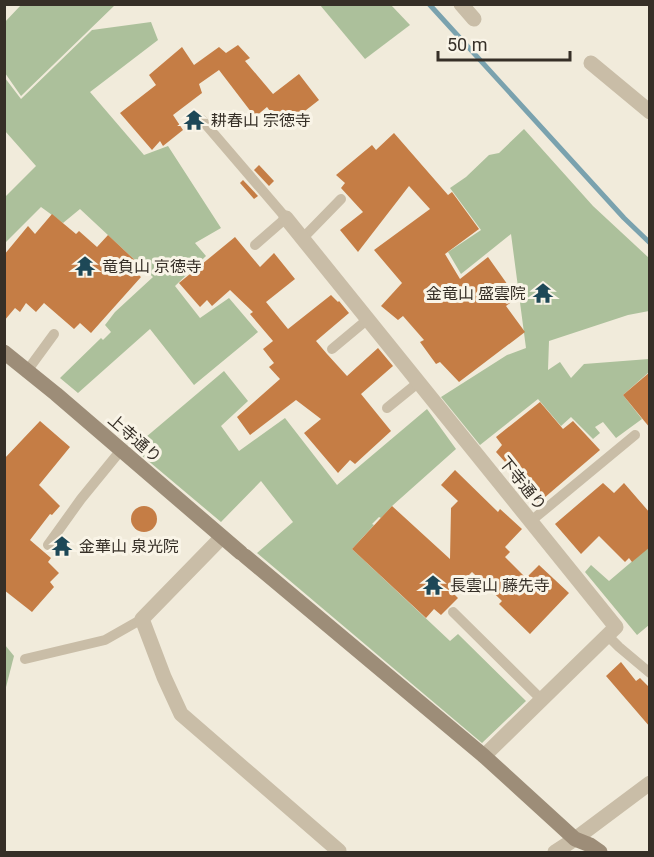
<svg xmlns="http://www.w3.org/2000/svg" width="654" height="857" font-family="Roboto,'Noto Sans JP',sans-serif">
	<rect width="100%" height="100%" fill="#f1ebdb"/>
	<g fill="#acc09b">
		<path d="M 21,5 L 21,4 L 115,5 L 21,96 L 5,73 L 4,23 Z"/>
		<path d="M 320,5 L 391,5 L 410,25 L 365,59 Z"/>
		<path d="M 151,22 L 158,40 L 90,92 L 144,155 L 168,146 L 221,228 L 195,243 L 206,256 L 175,286 L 200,318 L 229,298 L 258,332 L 194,385 L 150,329 L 78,393 L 60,378 L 101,338 L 103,340 L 111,332 L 105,325 L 115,312 L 153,277 L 80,209 L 63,223 L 41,207 L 5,243 L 5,197 L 36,166 L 5,131 L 5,78 L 21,99 L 92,30 Z"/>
		<path d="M 524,129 L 593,206 L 649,258 L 649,311 L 628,315 L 549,341 L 548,370 L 560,362 L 571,378 L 584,364 L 649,359 L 649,372 L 623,395 L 642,419 L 616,438 L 603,422 L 595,427 L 600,433 L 593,439 L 571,417 L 561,426 L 538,399 L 480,445 L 441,397 L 507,355 L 526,348 L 511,234 L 461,274 L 448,252 L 481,230 L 450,188 L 466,177 L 489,155 L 499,153 Z"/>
		<path d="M 224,371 L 248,401 L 221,426 L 239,451 L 285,418 L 337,485 L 427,409 L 456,449 L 392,506 L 381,518 L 379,517 L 372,524 L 374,525 L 352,549 L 450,641 L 458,634 L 526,701 L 482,743 L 257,553 L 293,522 L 261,481 L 221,522 L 133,448 Z"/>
		<path d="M 649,547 L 649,625 L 637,635 L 585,572 L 591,565 L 609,581 Z"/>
		<path d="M 5,645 L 14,656 L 5,691 Z"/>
	</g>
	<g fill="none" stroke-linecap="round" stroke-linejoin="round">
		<path stroke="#7aa2ae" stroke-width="5" d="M 429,4 L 624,218 L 650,243"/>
	</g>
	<g fill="#c57d45">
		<path d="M 238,45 L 250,58 L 245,61 L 273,94 L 299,74 L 319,100 L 283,128 L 267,107 L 255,117 L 219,70 L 199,84 L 202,93 L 173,115 L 183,130 L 163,146 L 160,141 L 152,150 L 120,113 L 156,85 L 149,75 L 182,47 L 194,65 L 219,47 L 226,53 Z"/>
		<path d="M 394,133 L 448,195 L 452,192 L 479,229 L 445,254 L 460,279 L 488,257 L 517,298 L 506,306 L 525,332 L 459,382 L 440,362 L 436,364 L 420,342 L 424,340 L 403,316 L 398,320 L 381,306 L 402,283 L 374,250 L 430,209 L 409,186 L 358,252 L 340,230 L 363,212 L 341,188 L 345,183 L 336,175 L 372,145 L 376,150 Z"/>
		<path d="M 259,165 L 274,181 L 269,186 L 254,170 Z"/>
		<path d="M 243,180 L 258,196 L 254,199 L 240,183 Z"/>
		<path d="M 52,214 L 76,234 L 79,231 L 97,247 L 108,235 L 140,265 L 134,271 L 141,277 L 91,333 L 80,323 L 74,329 L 44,303 L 36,312 L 26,303 L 20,312 L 15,308 L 4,321 L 4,255 L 28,226 L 35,234 Z"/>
		<path d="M 235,237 L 260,267 L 274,253 L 295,279 L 266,302 L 288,329 L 331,295 L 338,302 L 339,301 L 349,313 L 316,341 L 327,354 L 347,376 L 378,348 L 393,366 L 361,394 L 391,431 L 355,464 L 350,460 L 338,473 L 304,433 L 321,419 L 296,400 L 250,435 L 237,417 L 280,379 L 269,367 L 274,363 L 263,349 L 273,341 L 250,314 L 253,312 L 230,290 L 212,306 L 207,300 L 200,307 L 179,283 Z"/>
		<path d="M 650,372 L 650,428 L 623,395 Z"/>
		<path d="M 540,402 L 563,429 L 573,421 L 600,450 L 537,504 L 520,485 L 523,482 L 496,452 L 502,445 L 496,437 Z"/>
		<path d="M 40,421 L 70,447 L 39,485 L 60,506 L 52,515 L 50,514 L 30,540 L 51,558 L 48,562 L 59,573 L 50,582 L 54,587 L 32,612 L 4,590 L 4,459 Z"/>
		<path d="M 455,470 L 498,512 L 500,509 L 522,529 L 505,547 L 510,552 L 505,557 L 526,578 L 539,565 L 569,593 L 530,634 L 499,604 L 502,601 L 472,572 L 452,592 L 458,598 L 441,615 L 434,609 L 426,618 L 352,549 L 392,506 L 450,559 L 451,508 L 458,501 L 441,485 Z"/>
		<path d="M 603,483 L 614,493 L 624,483 L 650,513 L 650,547 L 632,562 L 629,558 L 625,562 L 599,536 L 581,554 L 555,524 Z"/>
		<circle cx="144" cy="519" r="13"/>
		<path d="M 621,662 L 636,681 L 640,678 L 650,688 L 650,727 L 606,676 Z"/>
	</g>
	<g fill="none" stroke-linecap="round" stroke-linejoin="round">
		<g stroke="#c9bda7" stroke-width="10">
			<path d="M 202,120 L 286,218 L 255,245"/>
			<path d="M 303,238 L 341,199"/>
			<path d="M 332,349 L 368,319"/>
			<path d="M 27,371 L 54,334"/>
			<path d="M 387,408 L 419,382"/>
			<path d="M 531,521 L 635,435"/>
			<path d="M 48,545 L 81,499 L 121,450"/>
			<path d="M 453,612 L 542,700"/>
			<path d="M 607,635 L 619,647 L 650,673"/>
			<path d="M 25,659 L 105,640 L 142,619"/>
		</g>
		<g stroke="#c9bda7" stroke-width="15">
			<path d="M 461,4 L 474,19"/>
			<path d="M 591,63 L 650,112"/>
			<path d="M 286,218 L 616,627 L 484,756"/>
			<path d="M 222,537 L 142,619 L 164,677 L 181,714 L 339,851 L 337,852"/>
			<path d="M 555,852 L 575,839 L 650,783"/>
		</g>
		<g stroke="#9d8d78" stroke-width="15">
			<path d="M 4,352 L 56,394 L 241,553"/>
			<path d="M 245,556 L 484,756 L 575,839 L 590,845 L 600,852"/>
		</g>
	</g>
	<defs>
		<g id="temple-bare" transform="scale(1.62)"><path d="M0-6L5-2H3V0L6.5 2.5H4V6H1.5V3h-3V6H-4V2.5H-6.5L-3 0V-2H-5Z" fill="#1d4857" stroke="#f9f4e7" stroke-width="2.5" paint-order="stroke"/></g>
	</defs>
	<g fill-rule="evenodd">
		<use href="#temple-bare" x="194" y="120"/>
		<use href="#temple-bare" x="85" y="266"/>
		<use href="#temple-bare" x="543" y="293"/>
		<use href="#temple-bare" x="62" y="546"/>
		<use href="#temple-bare" x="433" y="585"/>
	</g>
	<g text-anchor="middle" stroke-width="6" stroke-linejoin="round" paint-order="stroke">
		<g font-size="16" fill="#362f27" stroke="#f9f4e7" text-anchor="start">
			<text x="211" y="126">耕春山 宗徳寺</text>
			<text x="102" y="272">竜負山 京徳寺</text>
			<text x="526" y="299" text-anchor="end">金竜山 盛雲院</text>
			<text x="79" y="552">金華山 泉光院</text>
			<text x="450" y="591">長雲山 藤先寺</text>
		</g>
		<g font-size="16" fill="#362f27" stroke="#f9f4e7">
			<text transform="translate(135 438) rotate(41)" y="6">上寺通り</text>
			<text transform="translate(523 483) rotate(51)" y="6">下寺通り</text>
		</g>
	</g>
	<rect width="654" height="857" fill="none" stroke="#362f27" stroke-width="12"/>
	<path d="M438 51v9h132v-9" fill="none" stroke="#362f27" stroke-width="3"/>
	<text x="447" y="51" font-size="18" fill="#362f27" stroke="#f9f4e7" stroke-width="4.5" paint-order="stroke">50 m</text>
</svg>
